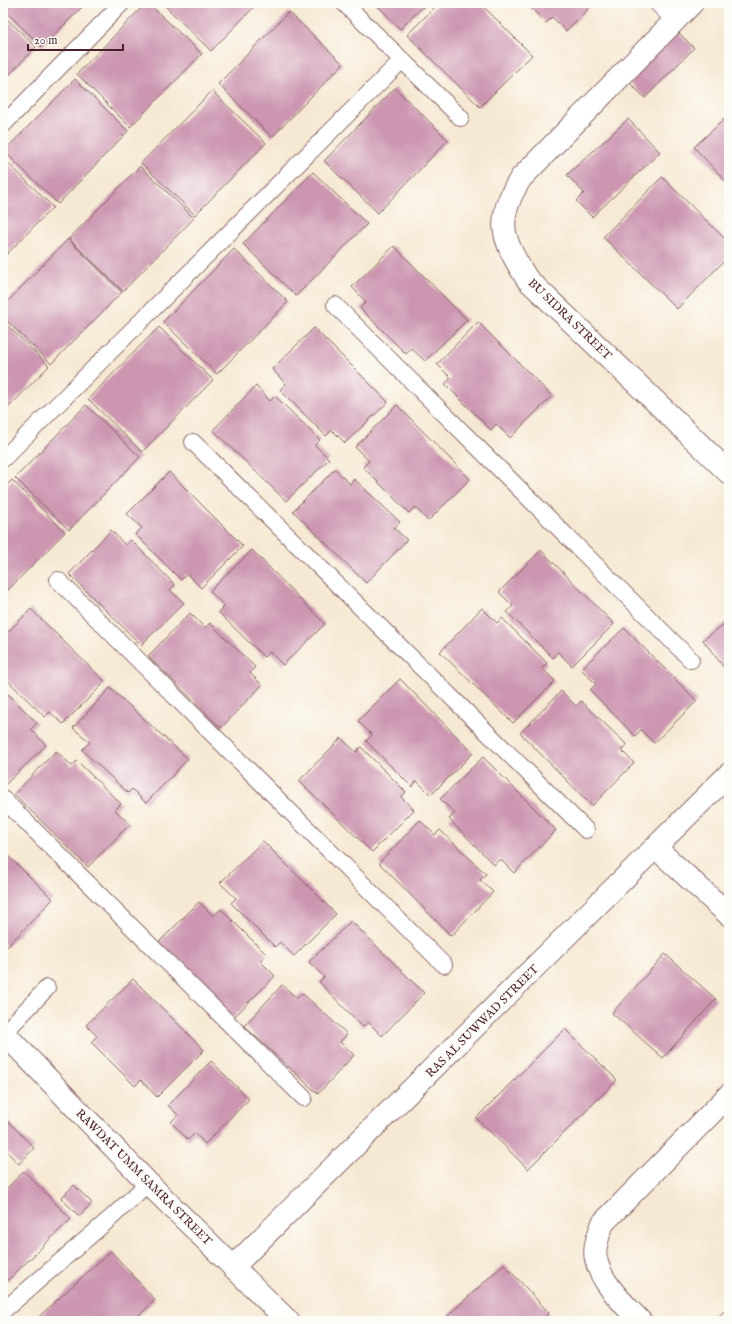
<svg xmlns="http://www.w3.org/2000/svg" width="732" height="1324" font-family="'IM FELL English',serif">
	<rect width="100%" height="100%" fill="#fdfcf7"/>
	<filter id="ink" filterUnits="userSpaceOnUse"><feTurbulence type="fractalNoise" baseFrequency=".025" numOctaves="2"/><feDisplacementMap in="SourceGraphic" scale="8" xChannelSelector="R" yChannelSelector="G"/><feConvolveMatrix kernelMatrix="1 2 1 2 8 2 1 2 1" color-interpolation-filters="sRGB"/></filter>
	<filter id="wash" filterUnits="userSpaceOnUse"><feTurbulence type="fractalNoise" baseFrequency=".012" numOctaves="4" result="noise"/><feDisplacementMap in="SourceGraphic" scale="16" xChannelSelector="R" yChannelSelector="G"/><feGaussianBlur stdDeviation="0.9" result="paint"/><feColorMatrix in="noise" values="0 0 0 0 0 0 0 0 0 0 0 0 0 0 0 0 0 1.4 0 .05"/><feComposite in="paint" operator="in"/></filter>
	<g filter="url(#wash)">
		<rect width="100%" height="100%" fill="#f6e9d3"/>
		<g id="blocks">
			<g fill="#cc95b0">
				<path d="M 3,3 L 86,3 L 42,47 L 3,9 Z"/>
				<path d="M 146,3 L 148,3 L 202,54 L 130,127 L 77,74 Z"/>
				<path d="M 162,3 L 258,3 L 211,51 Z"/>
				<path d="M 375,3 L 427,3 L 400,29 Z"/>
				<path d="M 439,3 L 480,3 L 532,55 L 480,107 L 407,35 Z"/>
				<path d="M 526,3 L 594,3 L 566,31 L 552,17 L 546,23 Z"/>
				<path d="M 289,12 L 343,64 L 272,137 L 218,84 Z"/>
				<path d="M 3,15 L 36,47 L 3,81 Z"/>
				<path d="M 675,29 L 694,48 L 645,98 L 626,79 Z"/>
				<path d="M 75,79 L 128,131 L 58,204 L 4,151 Z"/>
				<path d="M 395,88 L 448,140 L 378,213 L 324,161 Z"/>
				<path d="M 212,91 L 266,143 L 195,215 L 141,163 Z"/>
				<path d="M 729,115 L 729,185 L 694,147 Z"/>
				<path d="M 628,119 L 660,152 L 592,217 L 576,201 L 584,193 L 567,175 Z"/>
				<path d="M 3,158 L 53,207 L 3,258 Z"/>
				<path d="M 140,166 L 194,218 L 123,291 L 69,239 Z"/>
				<path d="M 313,172 L 367,224 L 296,296 L 243,244 Z"/>
				<path d="M 662,177 L 729,243 L 729,256 L 677,309 L 603,237 Z"/>
				<path d="M 68,239 L 122,292 L 51,364 L 3,317 L 3,306 Z"/>
				<path d="M 394,246 L 467,320 L 425,361 L 411,348 L 406,354 L 360,308 L 366,302 L 352,287 Z"/>
				<path d="M 234,249 L 288,302 L 217,374 L 163,322 Z"/>
				<path d="M 3,321 L 49,366 L 3,413 Z"/>
				<path d="M 478,322 L 552,396 L 510,438 L 496,424 L 491,430 L 445,384 L 451,378 L 437,364 Z"/>
				<path d="M 159,327 L 213,380 L 142,452 L 88,399 Z"/>
				<path d="M 314,328 L 388,402 L 345,443 L 332,430 L 326,436 L 280,390 L 286,384 L 272,369 Z"/>
				<path d="M 256,386 L 270,401 L 275,396 L 320,440 L 315,445 L 329,459 L 286,501 L 213,430 Z"/>
				<path d="M 86,405 L 140,457 L 69,530 L 15,478 Z"/>
				<path d="M 397,405 L 470,479 L 428,521 L 415,507 L 409,513 L 363,467 L 369,461 L 355,447 Z"/>
				<path d="M 335,469 L 350,484 L 354,479 L 400,522 L 394,528 L 407,540 L 366,583 L 293,511 Z"/>
				<path d="M 169,472 L 243,546 L 201,588 L 187,574 L 181,580 L 135,534 L 142,528 L 127,514 Z"/>
				<path d="M 12,480 L 65,532 L 3,595 L 3,489 Z"/>
				<path d="M 111,530 L 125,545 L 131,540 L 175,585 L 170,590 L 184,603 L 141,645 L 69,574 Z"/>
				<path d="M 252,550 L 325,624 L 283,665 L 270,652 L 264,657 L 218,612 L 224,606 L 210,591 Z"/>
				<path d="M 541,550 L 614,624 L 572,666 L 558,652 L 553,658 L 507,612 L 513,606 L 499,592 Z"/>
				<path d="M 482,608 L 497,623 L 502,618 L 547,663 L 542,668 L 555,681 L 513,723 L 440,652 Z"/>
				<path d="M 31,609 L 105,682 L 63,724 L 50,712 L 45,717 L 3,676 L 3,668 L 5,665 L 3,663 L 3,637 Z"/>
				<path d="M 190,613 L 205,628 L 210,623 L 255,667 L 250,673 L 262,685 L 221,728 L 148,656 Z"/>
				<path d="M 729,620 L 729,666 L 725,669 L 703,640 Z"/>
				<path d="M 624,628 L 697,701 L 654,743 L 641,730 L 635,736 L 590,690 L 596,684 L 581,669 Z"/>
				<path d="M 400,679 L 473,753 L 431,795 L 417,781 L 412,787 L 366,741 L 372,735 L 358,721 Z"/>
				<path d="M 110,688 L 188,759 L 146,803 L 132,789 L 128,793 L 82,750 L 90,742 L 73,728 Z"/>
				<path d="M 3,689 L 37,723 L 31,729 L 46,745 L 5,785 L 3,783 Z"/>
				<path d="M 561,691 L 576,706 L 581,701 L 627,745 L 621,750 L 634,763 L 592,806 L 520,733 Z"/>
				<path d="M 341,738 L 356,752 L 361,747 L 406,792 L 401,797 L 414,810 L 372,852 L 299,781 Z"/>
				<path d="M 56,751 L 72,766 L 77,761 L 121,804 L 115,810 L 130,824 L 88,867 L 14,794 Z"/>
				<path d="M 483,757 L 556,830 L 514,873 L 500,859 L 494,865 L 449,819 L 455,813 L 440,799 Z"/>
				<path d="M 420,820 L 435,835 L 440,830 L 486,874 L 480,880 L 493,892 L 451,936 L 379,863 Z"/>
				<path d="M 263,841 L 336,914 L 294,956 L 280,942 L 275,947 L 231,903 L 236,898 L 220,883 Z"/>
				<path d="M 3,851 L 53,899 L 7,947 L 3,943 Z"/>
				<path d="M 199,902 L 213,916 L 221,909 L 266,954 L 260,961 L 275,976 L 233,1018 L 157,944 Z"/>
				<path d="M 351,921 L 424,993 L 382,1036 L 368,1022 L 363,1027 L 319,982 L 324,977 L 309,962 Z"/>
				<path d="M 665,954 L 716,999 L 663,1058 L 612,1013 Z"/>
				<path d="M 133,979 L 204,1050 L 157,1097 L 141,1080 L 135,1086 L 91,1042 L 97,1036 L 86,1025 Z"/>
				<path d="M 282,985 L 297,998 L 302,993 L 347,1034 L 340,1042 L 354,1055 L 318,1094 L 244,1026 Z"/>
				<path d="M 565,1029 L 617,1080 L 528,1169 L 476,1118 Z"/>
				<path d="M 211,1061 L 249,1099 L 205,1144 L 195,1133 L 188,1140 L 171,1122 L 178,1115 L 168,1105 Z"/>
				<path d="M 3,1116 L 34,1148 L 19,1164 L 3,1148 Z"/>
				<path d="M 24,1171 L 71,1219 L 3,1285 L 3,1192 Z"/>
				<path d="M 74,1185 L 92,1203 L 79,1216 L 61,1198 Z"/>
				<path d="M 111,1251 L 155,1300 L 133,1321 L 34,1321 Z"/>
				<path d="M 504,1264 L 549,1313 L 540,1321 L 442,1321 Z"/>
				<path d="M 729,1307 L 729,1321 L 713,1321 Z"/>
			</g>
		</g>
	</g>
	<g filter="url(#ink)">
		<use href="#blocks" fill-opacity="0" stroke="#866666" stroke-width="1"/>
		<g fill="none" stroke-linecap="round" stroke-linejoin="round">
			<g stroke="#866666" stroke-width="18">
				<g id="lane">
					<path d="M 657,3 L 675,21"/>
					<path d="M 402,60 L 461,118"/>
					<path d="M 3,125 L 122,3"/>
					<path d="M 335,305 L 691,660"/>
					<path d="M 193,442 L 586,830"/>
					<path d="M 3,459 L 402,60 L 344,3"/>
					<path d="M 58,580 L 444,965"/>
					<path d="M 3,799 L 304,1098"/>
					<path d="M 4,1033 L 47,988"/>
					<path d="M 3,1311 L 113,1216 L 148,1183"/>
				</g>
			</g>
			<g stroke="#866666" stroke-width="24">
				<g id="street">
					<path d="M 692,3 L 521,178 C 494,220 502,239 527,279 L 658,404 L 729,473"/>
					<path d="M 656,848 L 729,915"/>
					<path d="M 3,1032 L 148,1183 L 288,1321"/>
					<path d="M 233,1267 L 729,774"/>
					<path d="M 640,1321 C 624,1304 601,1283 596,1259 C 593,1247 599,1234 603,1223 L 729,1095"/>
				</g>
			</g>
			<use href="#lane" stroke="#fff" stroke-width="16"/>
			<use href="#street" stroke="#fff" stroke-width="22"/>
		</g>
	</g>
	<g text-anchor="middle" stroke-width="4" stroke-linejoin="round" paint-order="stroke">
		<g font-size="12" fill="#4a1f2b" stroke="#fdfcf7">
			<text transform="translate(570 319) rotate(44)" y="4">BU SIDRA STREET</text>
			<text transform="translate(482 1021) rotate(-45)" y="4">RAS AL SUWWAD STREET</text>
			<text transform="translate(144 1177) rotate(45)" y="4">RAWDAT UMM SAMRA STREET</text>
		</g>
	</g>
	<rect width="732" height="1324" fill="none" stroke="#fdfcf7" stroke-width="16"/>
	<path d="M28 44v6h95v-6" fill="none" stroke="#4a1f2b" stroke-width="2"/>
	<text x="34" y="44" font-size="12" fill="#4a1f2b" stroke="#fdfcf7" stroke-width="3" paint-order="stroke">20 m</text>
</svg>
